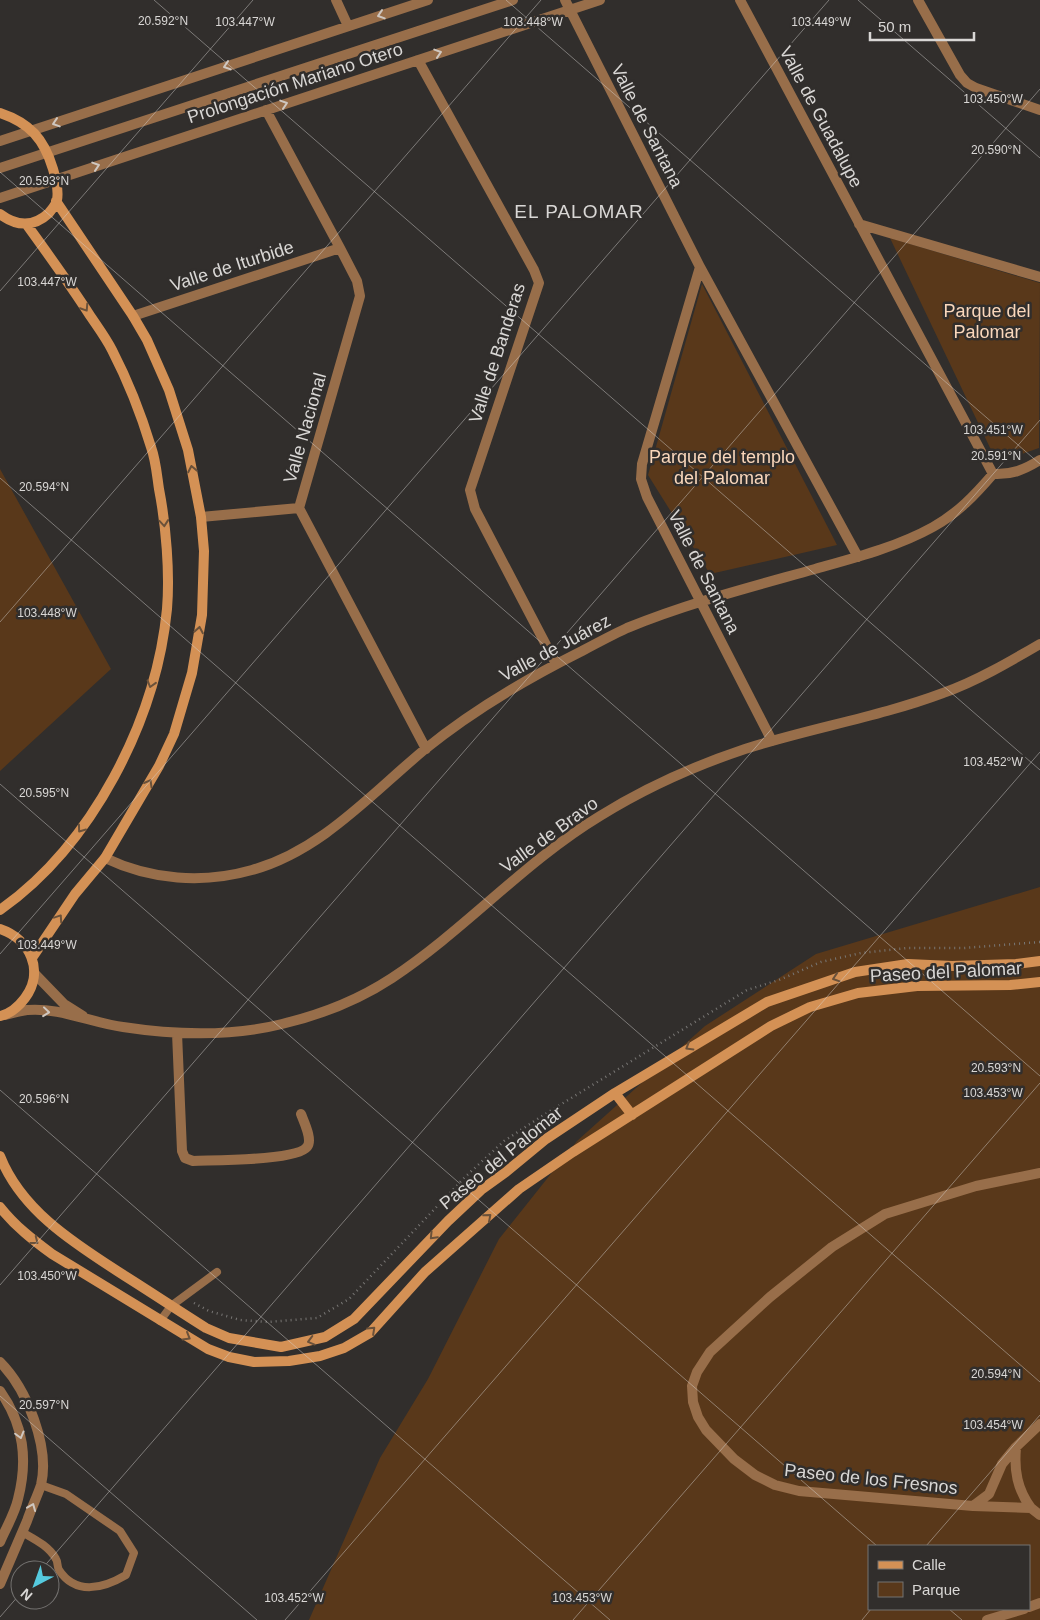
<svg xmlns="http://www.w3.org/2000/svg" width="1040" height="1620" viewBox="0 0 1040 1620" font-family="Helvetica,sans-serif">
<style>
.green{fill:#59381a;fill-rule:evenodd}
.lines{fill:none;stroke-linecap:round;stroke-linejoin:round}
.path{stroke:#797775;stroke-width:2.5;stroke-dasharray:1 4;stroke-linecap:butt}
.lane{stroke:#986e4a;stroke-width:8}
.street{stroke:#986e4a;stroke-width:10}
.secondary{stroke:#d49155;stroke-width:10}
.oneway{stroke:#cfc7c0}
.oneway2{stroke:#6a513a}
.ticks{fill:none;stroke:#d9d7d5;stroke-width:1;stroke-opacity:0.45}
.labels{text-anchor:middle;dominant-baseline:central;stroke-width:5;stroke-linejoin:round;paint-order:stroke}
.street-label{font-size:18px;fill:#d9d7d5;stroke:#312e2c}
.park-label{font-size:18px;fill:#fad7bb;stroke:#312e2c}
.neighbourhood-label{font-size:19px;letter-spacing:1px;fill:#d9d7d5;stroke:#312e2c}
.ticks-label{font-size:12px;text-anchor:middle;fill:#d9d7d5;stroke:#312e2c;stroke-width:5;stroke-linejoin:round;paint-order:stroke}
</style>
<rect width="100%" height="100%" fill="#312e2c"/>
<path class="green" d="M 890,238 L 1040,283 L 1039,448 C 1019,455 1015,458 993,454 Z
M 702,284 L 837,545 L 710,574 L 648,475 Z
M 0,469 L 111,669 L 0,771 Z
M 1040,887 L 1040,1620 L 309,1620 L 380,1458 L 428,1379 L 499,1239 L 577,1141 L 705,1026 L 816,954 ZM 869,1546 L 1029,1546 L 1029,1609 L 869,1609 Z"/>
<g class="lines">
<path class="path" d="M 194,1303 L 209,1311 L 240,1320 L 268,1322 L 317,1318 L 349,1299 L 465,1177 L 504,1141 L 542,1116 L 747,990 L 779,980 L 821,962 L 861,953 L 907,948 L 964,948 L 1040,942"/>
<path class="lane" d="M 160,1321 L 171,1306 L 217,1272
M 22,1532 C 34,1539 49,1546 56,1559 C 58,1562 57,1567 59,1570 C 76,1596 104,1588 126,1575 L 134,1553 L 120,1531 L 66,1494 L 41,1485"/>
<path class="street" d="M 336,0 L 348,26
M 565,0 L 700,267 L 642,464 L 641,479 L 647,497 L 772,741
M 740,0 L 993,474
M 918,0 L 960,75 L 967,83 L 976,88 L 1040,110
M 418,60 L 534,270 L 539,283 L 470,490 L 475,509 L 556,664
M 266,110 L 340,248 L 357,281 L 360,296 L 299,508 L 426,749
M 0,141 L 428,0
M 0,168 L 513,0
M 0,198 L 600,0
M 859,224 L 1040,277
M 700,267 L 858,557
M 133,316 L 340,248
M 201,517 L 299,508
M 105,858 C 151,880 203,884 252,870 C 321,851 371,794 424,750 C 473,710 526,679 582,651 C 597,643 612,635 627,628 C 688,603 751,587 815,569 C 854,558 897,547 933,527 C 958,513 975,495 993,474 C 1011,475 1024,470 1040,460
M 34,973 L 64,1004 L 83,1016
M 5,1015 C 12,1013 20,1011 27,1010 C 59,1007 92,1023 123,1027 C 175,1035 230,1037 282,1024 C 320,1015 360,999 392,978 C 466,929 524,862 600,816 C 645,788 694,766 745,749 C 810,728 879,717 943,693 C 975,682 1011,661 1040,644
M 177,1033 L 182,1151 L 185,1158 L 193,1161 C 212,1160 296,1161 307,1147 C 313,1140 304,1122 301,1114
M 1040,1173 L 976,1186 L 885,1214 L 832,1247 L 770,1297 L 710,1352 L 697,1372 L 692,1386 L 693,1402 L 698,1417 L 706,1430 L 734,1459 L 755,1475 L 775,1485 L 799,1491 L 973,1506 L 1031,1508 L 1040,1515
M 0,1362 C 27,1389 50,1447 41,1485 C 37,1497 31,1509 27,1521 C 18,1542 9,1563 0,1584
M 0,1391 C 24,1425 28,1460 18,1499 C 15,1513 6,1528 0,1542
M 1016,1448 C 1014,1470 1017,1489 1031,1508
M 973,1506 L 989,1494 L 1002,1464 L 1016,1447 L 1040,1424
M 1029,1607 L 1040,1603
M 987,1620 L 1024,1609"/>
<path class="secondary" d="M 0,113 C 30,123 44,139 53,169 C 56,179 59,190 57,200 C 56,205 52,209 49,213 C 33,228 16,226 0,214
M 0,910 C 92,845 156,721 167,609 C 170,573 166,525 159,489 C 157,476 156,461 151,447 C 141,414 128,381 112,350 C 106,338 97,326 89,314 C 69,283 48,254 27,225
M 0,929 C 30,939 45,971 25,998 C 19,1006 10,1014 0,1016
M 32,958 L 75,894 L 105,858 L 159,766 L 174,734 L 192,673 L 202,615 L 204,551 L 201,517 L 188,450 L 169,390 L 147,340 L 133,316 L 56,201
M 615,1093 L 632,1115
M 0,1156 C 22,1212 77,1245 125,1276 C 152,1293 179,1311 206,1328 L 229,1338 L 281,1347 L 325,1337 L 354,1319 L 448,1221 L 481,1190 L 506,1172 L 546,1139 L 615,1093 L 767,1002 L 855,972 L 908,964 L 952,966 L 1016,964 L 1040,961
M 0,1207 C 15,1226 33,1240 52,1254 L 208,1349 L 229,1357 L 254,1362 L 289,1361 L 320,1356 L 344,1348 L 370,1333 L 425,1272 L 519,1189 L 573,1152 L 771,1026 L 810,1007 L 858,993 L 917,986 L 1010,985 L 1040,982"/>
</g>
<defs><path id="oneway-chevron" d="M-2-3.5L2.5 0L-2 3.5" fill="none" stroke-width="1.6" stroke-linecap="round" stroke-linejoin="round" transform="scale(1.25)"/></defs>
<g class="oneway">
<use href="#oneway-chevron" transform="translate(381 15) rotate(162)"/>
<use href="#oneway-chevron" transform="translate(438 53) rotate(-18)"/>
<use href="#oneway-chevron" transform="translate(227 66) rotate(162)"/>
<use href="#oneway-chevron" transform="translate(284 104) rotate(-18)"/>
<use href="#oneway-chevron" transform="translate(56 123) rotate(162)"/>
<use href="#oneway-chevron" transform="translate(96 166) rotate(-18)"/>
<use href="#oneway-chevron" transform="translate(46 1012) rotate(6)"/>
<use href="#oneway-chevron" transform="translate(20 1435) rotate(75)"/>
<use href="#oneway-chevron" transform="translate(32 1507) rotate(-68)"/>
</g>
<g class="oneway2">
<use href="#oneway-chevron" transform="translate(85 308) rotate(57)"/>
<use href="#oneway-chevron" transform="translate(192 469) rotate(-101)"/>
<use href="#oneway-chevron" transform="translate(164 523) rotate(85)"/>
<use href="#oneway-chevron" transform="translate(199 630) rotate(-80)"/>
<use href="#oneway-chevron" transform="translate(151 684) rotate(107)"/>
<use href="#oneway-chevron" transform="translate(149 783) rotate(-60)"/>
<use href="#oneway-chevron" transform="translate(81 829) rotate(126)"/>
<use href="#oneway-chevron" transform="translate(59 918) rotate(-56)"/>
<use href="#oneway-chevron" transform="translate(836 978) rotate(162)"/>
<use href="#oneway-chevron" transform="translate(689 1047) rotate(149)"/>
<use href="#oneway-chevron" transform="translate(488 1217) rotate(-41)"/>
<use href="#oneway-chevron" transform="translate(433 1236) rotate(134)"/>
<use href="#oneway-chevron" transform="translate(35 1241) rotate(38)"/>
<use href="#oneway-chevron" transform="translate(372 1330) rotate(-43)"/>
<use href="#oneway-chevron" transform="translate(187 1337) rotate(30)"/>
<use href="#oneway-chevron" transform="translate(311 1341) rotate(165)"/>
</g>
<path class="ticks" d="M 154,0 L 1040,770M 506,0 L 1040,464M 858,0 L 1040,158M 0,172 L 1040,1076M 0,291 L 253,0M 0,478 L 1040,1382M 0,622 L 541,0M 0,784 L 877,1546M 0,954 L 829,0M 0,1090 L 610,1620M 0,1285 L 1040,89M 0,1396 L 257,1620M 926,1546 L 1040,1415M 41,1570 L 1040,420M 949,1609 L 962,1620M 0,1617 L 20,1594M 285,1620 L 1040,752M 573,1620 L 1040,1083M 862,1620 L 871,1609"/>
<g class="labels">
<g class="street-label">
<text transform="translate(295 83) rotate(-18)">Prolongación Mariano Otero</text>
<text transform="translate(821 117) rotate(62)">Valle de Guadalupe</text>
<text transform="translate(647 126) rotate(63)">Valle de Santana</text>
<text transform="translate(232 266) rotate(-18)">Valle de Iturbide</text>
<text transform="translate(497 353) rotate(-72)">Valle de Banderas</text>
<text transform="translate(305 428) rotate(-74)">Valle Nacional</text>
<text transform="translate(704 572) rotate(63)">Valle de Santana</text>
<text transform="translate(555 648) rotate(-28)">Valle de Juárez</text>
<text transform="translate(549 835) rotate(-36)">Valle de Bravo</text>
<text transform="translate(946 972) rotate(-3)">Paseo del Palomar</text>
<text transform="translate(501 1158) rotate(-39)">Paseo del Palomar</text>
<text transform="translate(871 1479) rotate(6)">Paseo de los Fresnos</text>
</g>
<g class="park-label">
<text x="987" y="311">Parque del<tspan x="987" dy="21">Palomar</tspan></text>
<text x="722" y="457">Parque del templo<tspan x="722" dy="21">del Palomar</tspan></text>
</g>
<g class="neighbourhood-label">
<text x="579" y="211">EL PALOMAR</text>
</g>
</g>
<g class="ticks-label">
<text x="163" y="25">20.592°N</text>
<text x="245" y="26">103.447°W</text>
<text x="533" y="26">103.448°W</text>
<text x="821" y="26">103.449°W</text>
<text x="993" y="103">103.450°W</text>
<text x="996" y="154">20.590°N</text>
<text x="44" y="185">20.593°N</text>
<text x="47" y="286">103.447°W</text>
<text x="993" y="434">103.451°W</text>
<text x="996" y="460">20.591°N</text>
<text x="44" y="491">20.594°N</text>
<text x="47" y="617">103.448°W</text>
<text x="993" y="766">103.452°W</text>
<text x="44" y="797">20.595°N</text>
<text x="47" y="949">103.449°W</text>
<text x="996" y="1072">20.593°N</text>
<text x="993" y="1097">103.453°W</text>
<text x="44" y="1103">20.596°N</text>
<text x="47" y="1280">103.450°W</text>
<text x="996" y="1378">20.594°N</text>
<text x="44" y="1409">20.597°N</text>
<text x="993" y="1429">103.454°W</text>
<text x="294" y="1602">103.452°W</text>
<text x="582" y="1602">103.453°W</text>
</g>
<rect x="868" y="1545" width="162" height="65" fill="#312e2c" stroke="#747270"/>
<rect x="878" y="1561" width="25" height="8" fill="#d49155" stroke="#747270"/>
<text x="912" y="1570" font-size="15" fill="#d9d7d5">Calle</text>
<rect x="878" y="1582" width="25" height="15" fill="#59381a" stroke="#747270"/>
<text x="912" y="1595" font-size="15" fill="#d9d7d5">Parque</text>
<g transform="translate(35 1585) rotate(221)"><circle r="24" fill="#312e2c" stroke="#747270"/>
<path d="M0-4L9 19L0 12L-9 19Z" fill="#55cade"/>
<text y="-8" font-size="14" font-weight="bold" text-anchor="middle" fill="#d9d7d5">N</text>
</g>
<path d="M870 32v8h104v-8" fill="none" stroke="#d9d7d5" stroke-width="2.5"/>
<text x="878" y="32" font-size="15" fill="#d9d7d5" stroke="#312e2c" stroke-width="4" paint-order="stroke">50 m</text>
</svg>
